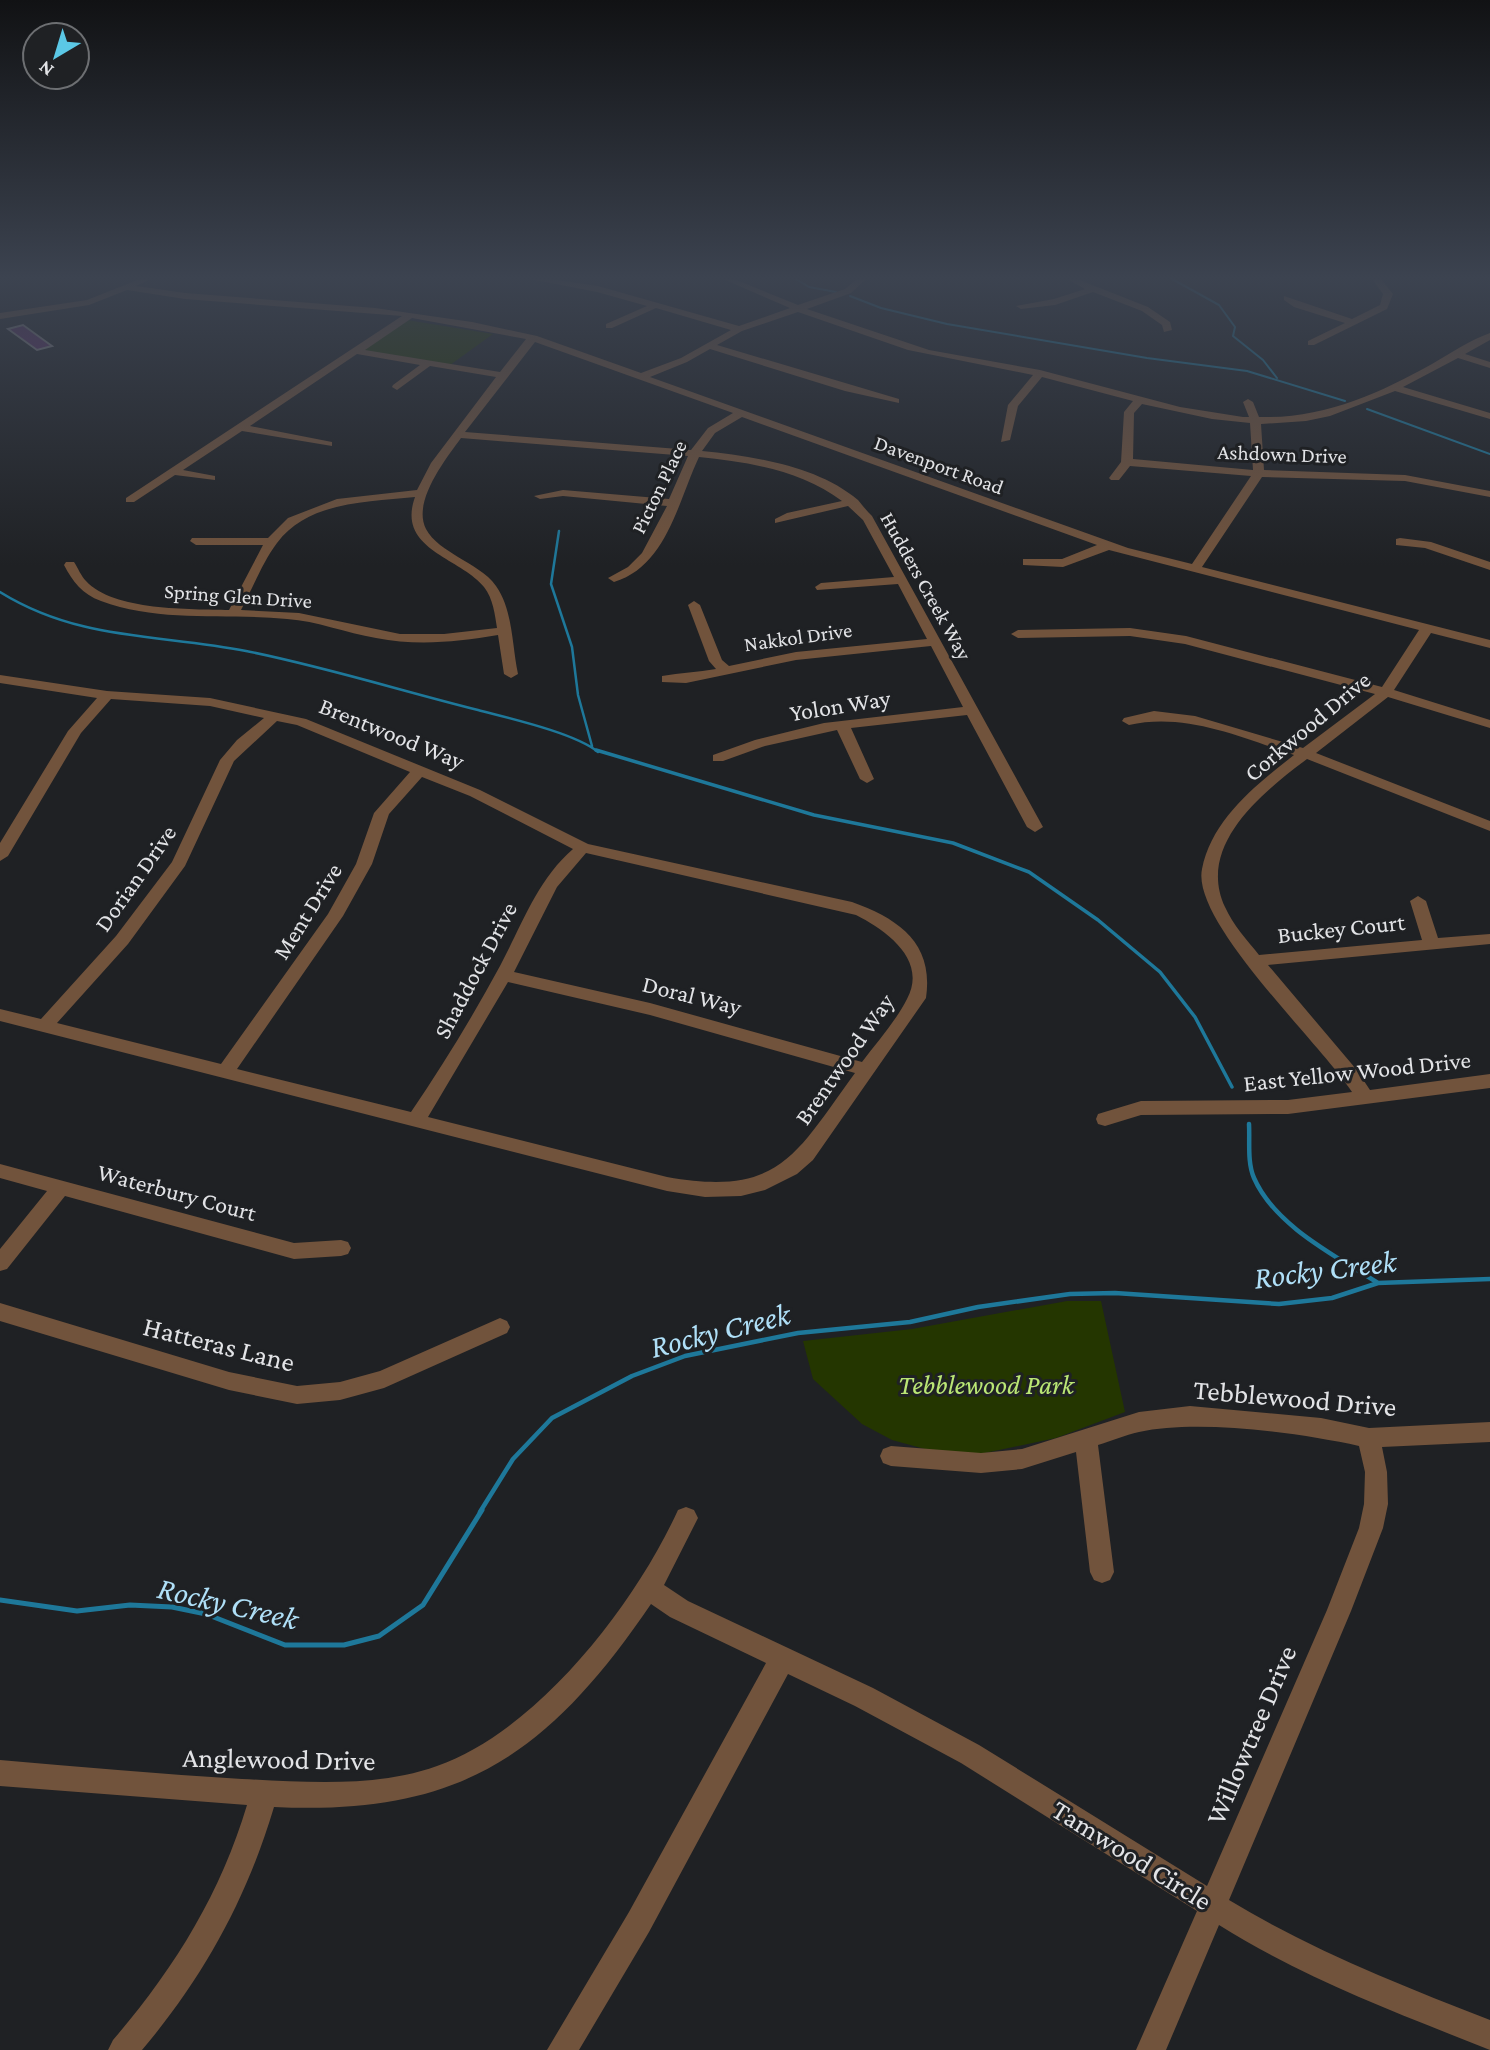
<svg xmlns="http://www.w3.org/2000/svg" width="1490" height="2050" viewBox="0 0 1490 2050" font-family="'Crimson Pro',serif">
<style>
.green{fill:#243600}
.lines{fill:none;stroke-linecap:round;stroke-linejoin:round}
.stream-far4{stroke:#1e789a;stroke-width:2}
.stream-far3{stroke:#1e789a;stroke-width:2.5}
.stream-far2{stroke:#1e789a;stroke-width:3.5}
.stream-far1{stroke:#1e789a;stroke-width:4.5}
.stream{stroke:#1e789a;stroke-width:5}
.building{fill:#622c6c;stroke:#8f8c8f;stroke-width:2}
.minor{fill:#71533c;fill-rule:evenodd}
.labels{text-anchor:middle;dominant-baseline:central;stroke-width:6;stroke-linejoin:round;paint-order:stroke}
.far-street-label{font-size:21px;fill:#e2e3e6;stroke:#1f2124}
.street-label{font-size:24px;fill:#e2e3e6;stroke:#1f2124}
.near-street-label{font-size:28px;fill:#e2e3e6;stroke:#1f2124}
.near-park-label{font-size:28px;font-style:italic;fill:#bae675;stroke:#1f2124}
.near-water-label{font-size:32px;font-style:italic;fill:#afdff7;stroke:#1f2124}
</style>
<rect width="100%" height="100%" fill="#1f2124"/>
<path class="green" d="M 407,320 L 493,334 L 450,365 L 364,351 L 364,348 Z
M 1067,1301 L 1101,1301 L 1125,1412 L 1056,1438 L 980,1454 L 936,1452 L 892,1440 L 862,1424 L 813,1379 L 803,1341 L 912,1329 Z"/>
<g class="lines">
<path class="stream-far4" d="M 796,279 L 809,287 L 836,292
M 1172,279 L 1219,305 L 1235,327 L 1233,336 L 1263,360 L 1277,378
M 850,296 L 881,308 L 947,324 L 1147,358 L 1247,371 L 1345,401
M 1367,409 L 1490,454"/>
<path class="stream-far3" d="M 559,531 L 551,584 L 572,647 L 578,695 L 592,746
M 0,592 C 79,641 158,634 246,651 C 322,666 402,691 478,710 C 508,718 575,733 598,752"/>
<path class="stream-far2" d="M 596,750 L 814,815 L 953,843 L 1029,872 L 1098,920 L 1160,972 L 1195,1017 L 1232,1087"/>
<path class="stream-far1" d="M 1249,1124 C 1250,1141 1247,1162 1254,1178 C 1275,1226 1336,1256 1378,1283
M 480,1512 L 513,1459 L 552,1418 L 632,1376 L 685,1356 L 798,1333 L 910,1322 L 978,1307 L 1070,1294 L 1115,1293 L 1279,1304 L 1332,1298 L 1378,1283 L 1490,1279"/>
<path class="stream" d="M 0,1600 L 77,1611 L 130,1605 L 172,1607 L 206,1614 L 285,1645 L 344,1645 L 379,1636 L 423,1605 L 482,1510"/>
</g>
<path class="building" d="M 23,325 L 52,346 L 37,350 L 8,329 Z"/>
<g class="lines">
<path class="minor" d="M 140,279 L 151,279 L 136,286 L 185,293 L 375,308 L 472,322 L 537,336 L 641,373 L 681,358 L 731,330 L 656,308 L 612,328 L 606,328 L 606,324 L 647,306 L 597,292 L 530,279 L 550,279 L 598,286 L 739,326 L 790,308 L 723,279 L 734,279 L 798,305 L 845,289 L 857,279 L 866,279 L 851,293 L 807,309 L 929,350 L 1040,370 L 1180,407 L 1243,417 L 1249,417 L 1243,402 L 1248,399 L 1253,402 L 1259,417 C 1323,419 1378,394 1432,364 C 1451,353 1470,340 1490,333 L 1490,340 L 1465,354 L 1490,362 L 1490,368 L 1458,358 L 1403,387 L 1490,413 L 1490,419 L 1395,391 L 1330,416 L 1306,421 L 1261,424 L 1264,470 L 1405,475 L 1490,491 L 1490,497 L 1405,481 L 1262,477 L 1202,567 L 1490,640 L 1490,648 L 1431,633 L 1394,690 L 1490,720 L 1490,728 L 1388,697 L 1316,753 L 1490,821 L 1490,831 L 1307,759 C 1263,792 1196,845 1225,907 C 1233,925 1247,940 1259,955 L 1422,940 L 1410,901 L 1418,896 L 1426,901 L 1438,938 L 1490,934 L 1490,944 L 1268,965 L 1356,1069 L 1370,1090 L 1490,1074 L 1490,1088 L 1288,1114 L 1141,1115 L 1105,1126 L 1098,1124 L 1096,1119 L 1098,1114 L 1141,1101 L 1288,1100 L 1352,1092 C 1321,1044 1191,922 1202,869 C 1212,819 1256,785 1294,755 C 1242,737 1184,712 1129,725 L 1122,721 L 1124,718 L 1154,711 L 1195,716 L 1303,748 L 1375,694 L 1185,644 L 1130,636 L 1018,638 L 1011,634 L 1018,630 L 1130,628 L 1186,636 L 1382,687 L 1419,630 L 1109,550 L 1063,567 L 1023,565 L 1023,559 L 1062,559 L 1097,545 L 742,417 L 715,433 L 702,451 C 753,456 818,466 858,500 C 861,504 867,511 872,516 L 1043,827 L 1035,832 L 1027,827 L 967,715 L 851,728 L 874,779 L 867,783 L 860,779 L 837,730 L 765,746 L 723,761 L 713,761 L 713,755 L 755,740 L 824,723 L 963,707 L 931,646 L 796,660 L 686,683 L 662,682 L 662,676 C 680,673 698,672 716,669 L 709,661 L 688,605 L 694,601 L 700,605 L 722,660 L 729,666 L 796,652 L 927,639 L 898,584 L 817,590 L 815,587 L 821,583 L 894,577 L 863,520 L 848,506 L 775,523 L 775,519 L 787,513 L 842,501 C 801,470 748,462 699,457 C 678,501 667,566 614,582 L 608,578 L 628,567 L 642,553 L 667,506 L 563,496 L 540,499 L 534,496 L 563,490 L 669,499 L 688,456 L 461,438 C 445,460 412,502 426,529 C 432,541 447,550 458,557 C 471,565 487,573 496,586 C 513,610 512,646 518,674 L 511,678 L 504,674 L 498,635 C 457,642 417,646 376,638 C 346,633 317,621 287,619 C 225,613 161,623 101,601 C 82,594 73,582 64,565 L 66,562 L 74,562 C 78,568 81,576 86,581 C 113,611 191,609 229,610 L 263,545 L 196,545 L 190,541 L 192,538 L 268,538 L 288,518 L 337,499 L 417,490 L 431,463 L 496,377 L 430,366 L 397,390 L 392,387 L 393,385 L 420,365 L 357,354 L 250,426 L 332,442 L 332,446 L 242,431 L 183,470 L 215,476 L 215,480 L 175,475 L 134,502 L 126,502 L 126,498 L 402,316 L 185,299 L 127,290 L 89,305 L 0,319 L 0,313 L 87,300 ZM 798,312 L 908,350 L 1033,375 L 1008,405 L 1001,442 L 1010,440 L 1018,406 L 1042,377 L 1133,401 L 1124,412 L 1121,462 L 1109,478 L 1111,480 L 1119,480 L 1130,466 L 1251,476 L 1192,564 L 1128,548 L 650,377 L 687,362 L 710,349 L 845,391 L 899,403 L 899,399 L 717,345 L 742,331 ZM 412,318 L 526,339 L 500,372 L 365,350 ZM 535,342 L 733,413 L 708,428 L 691,450 L 465,432 ZM 1142,404 L 1212,419 L 1250,423 L 1253,470 L 1133,459 L 1134,413 ZM 415,497 C 396,550 460,557 484,587 C 493,598 495,615 497,628 L 444,634 L 400,634 L 299,613 L 241,610 C 253,588 262,563 277,543 C 308,501 368,502 415,497 Z
M 1067,279 L 1077,279 L 1148,307 L 1170,322 L 1172,330 L 1164,332 L 1162,325 L 1142,311 L 1093,292 L 1055,305 L 1021,309 L 1016,306 L 1054,299 L 1085,289 Z
M 1372,279 L 1381,279 L 1393,294 L 1387,309 L 1314,345 L 1308,345 L 1308,341 L 1345,323 L 1294,307 L 1284,300 L 1284,296 L 1352,319 L 1380,305 L 1383,294 Z
M 1400,538 L 1431,542 L 1490,562 L 1490,570 L 1425,548 L 1396,545 L 1396,539 Z
M 0,675 L 107,691 L 210,698 L 306,719 L 480,790 L 588,844 L 852,902 C 899,919 934,943 926,998 L 813,1160 L 797,1174 L 765,1190 L 741,1196 L 705,1197 L 667,1191 L 0,1021 L 0,1009 L 41,1019 L 116,936 L 172,862 L 220,760 L 237,740 L 264,718 L 210,706 L 111,699 L 81,733 L 8,856 L 0,861 L 0,843 L 68,731 L 97,698 L 0,683 ZM 277,721 L 297,725 L 410,772 L 374,813 L 356,864 L 328,914 L 221,1064 L 57,1023 L 128,944 L 185,866 L 234,761 ZM 422,777 L 470,796 L 573,849 C 537,880 522,925 500,966 C 473,1016 443,1065 411,1112 L 237,1069 L 343,916 L 372,864 L 389,814 ZM 586,853 L 856,915 C 886,930 928,960 907,999 C 896,1021 877,1042 862,1062 L 650,1003 L 514,972 L 557,887 ZM 508,982 L 650,1015 L 855,1073 C 795,1155 780,1197 667,1177 L 428,1117 Z
M 0,1164 L 294,1243 L 341,1240 L 348,1242 L 351,1248 L 348,1254 L 341,1256 L 294,1259 L 65,1196 L 7,1269 L 0,1271 L 0,1249 L 47,1191 L 0,1178 Z
M 0,1303 L 229,1372 L 297,1386 L 340,1382 L 380,1371 L 500,1318 L 507,1321 L 510,1327 L 507,1333 L 384,1388 L 340,1400 L 297,1404 L 229,1390 L 0,1321 Z
M 1190,1406 L 1321,1418 L 1369,1428 L 1490,1422 L 1490,1442 L 1382,1447 L 1387,1472 L 1388,1504 L 1383,1528 L 1351,1611 L 1229,1900 C 1311,1950 1400,1985 1490,2020 L 1490,2050 C 1397,2013 1303,1978 1219,1925 L 1166,2050 L 1136,2050 L 1197,1911 L 961,1763 L 855,1706 L 788,1674 L 649,1932 L 579,2050 L 547,2050 L 629,1912 L 766,1663 L 670,1617 L 651,1604 C 548,1755 460,1816 274,1807 C 247,1898 204,1977 142,2050 L 108,2050 L 113,2040 C 174,1969 220,1895 247,1805 L 0,1786 L 0,1760 C 81,1767 161,1774 242,1779 C 305,1782 376,1788 437,1766 C 538,1730 634,1606 678,1510 L 686,1507 L 694,1510 L 698,1518 L 664,1585 L 688,1601 L 873,1688 L 979,1745 L 1207,1886 L 1327,1610 L 1359,1528 L 1364,1504 L 1365,1472 L 1359,1446 C 1299,1433 1199,1419 1139,1432 C 1125,1435 1111,1441 1098,1445 L 1114,1572 L 1110,1580 L 1102,1583 L 1094,1580 L 1090,1572 L 1076,1452 L 1022,1469 L 981,1473 L 891,1466 L 883,1463 L 880,1456 L 883,1449 L 891,1446 L 981,1453 L 1022,1449 L 1139,1412 Z"/>
</g>
<linearGradient id="sky" x2="0" y2="1"><stop stop-color="#111214"/><stop offset="0.49" stop-color="#3c4350"/><stop offset="1" stop-color="#3c4350" stop-opacity="0"/></linearGradient>
<rect width="1490" height="566" fill="url(#sky)"/>
<g class="labels">
<g class="far-street-label">
<text transform="translate(1282 454) rotate(2)">Ashdown Drive</text>
<text transform="translate(939 465) rotate(20)">Davenport Road</text>
<text transform="translate(659 487) rotate(-64)">Picton Place</text>
<text transform="translate(926 586) rotate(61)">Hudders Creek Way</text>
<text transform="translate(238 596) rotate(4)">Spring Glen Drive</text>
<text transform="translate(798 637) rotate(-8)">Nakkol Drive</text>
</g>
<g class="street-label">
<text transform="translate(840 705) rotate(-9)">Yolon Way</text>
<text transform="translate(1307 726) rotate(-40)">Corkwood Drive</text>
<text transform="translate(392 733) rotate(22)">Brentwood Way</text>
<text transform="translate(135 878) rotate(-55)">Dorian Drive</text>
<text transform="translate(307 911) rotate(-58)">Ment Drive</text>
<text transform="translate(1341 928) rotate(-6)">Buckey Court</text>
<text transform="translate(475 970) rotate(-62)">Shaddock Drive</text>
<text transform="translate(692 995) rotate(14)">Doral Way</text>
<text transform="translate(844 1059) rotate(-55)">Brentwood Way</text>
<text transform="translate(1357 1071) rotate(-6)">East Yellow Wood Drive</text>
<text transform="translate(177 1192) rotate(15)">Waterbury Court</text>
</g>
<g class="near-street-label">
<text transform="translate(219 1344) rotate(14)">Hatteras Lane</text>
<text transform="translate(1295 1398) rotate(5)">Tebblewood Drive</text>
<text transform="translate(1251 1735) rotate(-67)">Willowtree Drive</text>
<text transform="translate(279 1759) rotate(1)">Anglewood Drive</text>
<text transform="translate(1132 1855) rotate(32)">Tamwood Circle</text>
</g>
<g class="near-park-label">
<text x="986" y="1384">Tebblewood Park</text>
</g>
<g class="near-water-label">
<text transform="translate(1325 1269) rotate(-7)">Rocky Creek</text>
<text transform="translate(720 1330) rotate(-14)">Rocky Creek</text>
<text transform="translate(228 1603) rotate(13)">Rocky Creek</text>
</g>
</g>
<g transform="translate(56 56) rotate(218)"><circle r="33" fill="#1f2124" stroke="#6d6f72" stroke-width="2"/>
<path d="M0-5L12 26L0 18L-12 26Z" fill="#5bc8e6"/>
<text y="-10" font-size="19" font-weight="bold" text-anchor="middle" fill="#e2e3e6">N</text>
</g>
</svg>
